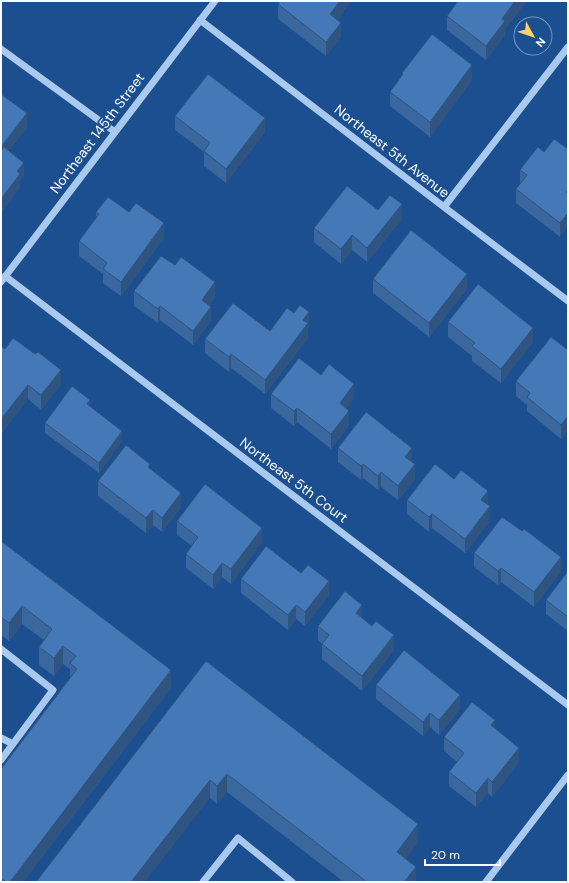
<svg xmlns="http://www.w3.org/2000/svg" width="569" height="883" viewBox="0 0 569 883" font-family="'DM Sans',sans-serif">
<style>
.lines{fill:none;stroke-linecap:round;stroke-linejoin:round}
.minor{stroke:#a9c9ee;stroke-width:7}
.wall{fill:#3a679d}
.shaded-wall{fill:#305480}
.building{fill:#4478b7;stroke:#305480}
.labels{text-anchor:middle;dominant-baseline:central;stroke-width:3.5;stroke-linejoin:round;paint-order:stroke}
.street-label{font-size:14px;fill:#fff;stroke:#1b4f8f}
</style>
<rect width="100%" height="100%" fill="#1b4f8f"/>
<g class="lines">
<path class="minor" d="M 200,20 L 444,207 L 568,301
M 1,49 L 115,132
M 444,207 L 568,47
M 5,276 L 568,705
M 1,282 L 215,1
M 1,649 L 53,690 L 1,760
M 1,738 L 13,744
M 203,882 L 238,838 L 292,882
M 486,882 L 568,775"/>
</g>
<path class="wall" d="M 280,1 L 351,1 L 337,20 L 341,37 L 326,56 L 278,19 L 278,4 Z
M 525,1 L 525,3 L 505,29 L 505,35 L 486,60 L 447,30 L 447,16 Z
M 402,73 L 472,80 L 430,137 L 390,106 L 390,92 L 402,76 Z
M 175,116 L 265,132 L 226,183 L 204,166 L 204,152 L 175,130 Z
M 568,121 L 568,137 L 567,137 L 567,122 Z
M 568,149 L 560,237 L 516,203 L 516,189 L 520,184 L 520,170 L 544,152 Z
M 378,210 L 402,219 L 367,262 L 352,250 L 341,264 L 314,242 L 314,228 Z
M 96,212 L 164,238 L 121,296 L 103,283 L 103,274 L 79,256 L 79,241 L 96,218 Z
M 373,279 L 467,289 L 429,337 L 373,293 Z
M 134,291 L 215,297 L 209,305 L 211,321 L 193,345 L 160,320 L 158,323 L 134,306 Z
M 448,322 L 533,342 L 501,383 L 472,361 L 472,356 L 448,337 Z
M 309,327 L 308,328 L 308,338 L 265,394 L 231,368 L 229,372 L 205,353 L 205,339 Z
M 1,346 L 5,349 L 35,354 L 61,384 L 41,410 L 28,399 L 1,434 Z
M 568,350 L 568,431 L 561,439 L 527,411 L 527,405 L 516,396 L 516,381 Z
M 321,375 L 354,398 L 346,409 L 349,425 L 331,449 L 297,422 L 294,426 L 271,408 L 271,394 Z
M 90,407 L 122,441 L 99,473 L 45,433 L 45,423 Z
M 338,448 L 412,462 L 415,479 L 398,500 L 381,487 L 378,490 L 363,478 L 361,480 L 338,462 Z
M 150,469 L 181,507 L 162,532 L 153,525 L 146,533 L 98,496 L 98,481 Z
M 407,500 L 488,505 L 490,521 L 465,553 L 432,528 L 429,532 L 407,514 Z
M 177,521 L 262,542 L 231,584 L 222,577 L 213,589 L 186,568 L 186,554 L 192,546 L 177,535 Z
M 1,541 L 171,688 L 23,882 L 1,882 L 1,769 L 70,679 L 70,669 L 63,664 L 54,676 L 39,665 L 39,647 L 44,640 L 22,624 L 9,641 L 1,635 Z
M 474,553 L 561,571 L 534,607 L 501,582 L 498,585 L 474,567 Z
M 568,571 L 568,631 L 546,614 L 546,600 Z
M 241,579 L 329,595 L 305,626 L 296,619 L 288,630 L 241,593 Z
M 362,618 L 394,650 L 362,691 L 322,659 L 322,644 L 318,640 L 318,626 Z
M 206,661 L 418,842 L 405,859 L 416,882 L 344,882 L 227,792 L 217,804 L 210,798 Z
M 376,685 L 460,709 L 439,735 L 430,727 L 423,736 L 376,699 Z
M 495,729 L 519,762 L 492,797 L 488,793 L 476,807 L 449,786 L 449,772 L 457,762 L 444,751 L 444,737 Z"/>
<path class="shaded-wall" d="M 340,1 L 351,1 L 330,29 L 330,14 Z
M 515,1 L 525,1 L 525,3 L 505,29 L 505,35 L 486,60 L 486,46 L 502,19 Z
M 341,23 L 341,37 L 326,56 L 326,42 Z
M 472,65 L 472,80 L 430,137 L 430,122 Z
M 27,113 L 27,128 L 1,161 L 1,147 Z
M 265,118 L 265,132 L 226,183 L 226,169 Z
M 24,163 L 24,177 L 20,181 L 20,188 L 1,214 L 1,199 L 17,171 Z
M 402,204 L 402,219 L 367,262 L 367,248 Z
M 568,213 L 568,227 L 560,237 L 560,223 Z
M 164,223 L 164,238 L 121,296 L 121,282 Z
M 352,235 L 352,250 L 341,264 L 341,249 Z
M 467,274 L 467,289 L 429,337 L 429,323 Z
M 215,282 L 215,297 L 202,314 L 202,300 Z
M 160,306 L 160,320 L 158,323 L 158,309 Z
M 211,307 L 211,321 L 193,345 L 193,331 Z
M 309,312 L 309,327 L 308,328 L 308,338 L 265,394 L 265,380 L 303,320 Z
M 533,328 L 533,342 L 501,383 L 501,369 Z
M 231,354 L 231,368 L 229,372 L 229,357 Z
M 61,370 L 61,384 L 41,410 L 41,395 Z
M 354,384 L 354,398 L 340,418 L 340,403 Z
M 28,385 L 28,399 L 1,434 L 1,419 Z
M 90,400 L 90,410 L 87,404 Z
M 297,408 L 297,422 L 294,426 L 294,411 Z
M 349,411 L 349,425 L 331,449 L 331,434 Z
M 568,416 L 568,431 L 561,439 L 561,425 Z
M 122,431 L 122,441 L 99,473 L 99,463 Z
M 412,448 L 412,462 L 405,457 Z
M 363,464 L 363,478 L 361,480 L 361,466 Z
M 415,464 L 415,479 L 398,500 L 398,486 Z
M 381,472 L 381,487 L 378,490 L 378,476 Z
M 488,491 L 488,505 L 481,500 Z
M 181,493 L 181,507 L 162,532 L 162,518 Z
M 490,506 L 490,521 L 465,553 L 465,539 Z
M 153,510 L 153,525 L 146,533 L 146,518 Z
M 432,514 L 432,528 L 429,532 L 429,517 Z
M 262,528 L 262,542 L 231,584 L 231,569 Z
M 561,557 L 561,571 L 534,607 L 534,592 Z
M 222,563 L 222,577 L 213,589 L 213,575 Z
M 501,568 L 501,582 L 498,585 L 498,571 Z
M 329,581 L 329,595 L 305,626 L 305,612 Z
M 296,605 L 296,619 L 288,630 L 288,615 Z
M 362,605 L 362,619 L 356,613 Z
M 22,606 L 22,624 L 9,641 L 9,623 Z
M 394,635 L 394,650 L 362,691 L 362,676 Z
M 63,646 L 63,664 L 54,676 L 54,658 Z
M 171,670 L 171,688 L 23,882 L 10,882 Z
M 460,695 L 460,709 L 439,735 L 439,720 Z
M 430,713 L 430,727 L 423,736 L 423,722 Z
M 495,720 L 495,734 L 491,725 Z
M 519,748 L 519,762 L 492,797 L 492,782 Z
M 227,774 L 227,792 L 217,804 L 217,786 Z
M 488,778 L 488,793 L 476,807 L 476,793 Z
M 210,780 L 210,798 L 145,882 L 131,882 Z
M 418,824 L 418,842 L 397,870 L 397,852 Z
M 416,867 L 416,882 L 404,882 Z"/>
<path class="building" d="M 280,1 L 340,1 L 330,14 L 341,23 L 326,42 L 278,4 Z
M 458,1 L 515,1 L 502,19 L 505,21 L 486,46 L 447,16 Z
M 432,34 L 472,65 L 430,122 L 390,92 L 403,74 L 402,73 Z
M 208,74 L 265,118 L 226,169 L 204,151 L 210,143 L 175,116 Z
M 1,94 L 27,113 L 1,147 Z
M 554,139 L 568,149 L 568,190 L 566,192 L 568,194 L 568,213 L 560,223 L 516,189 L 527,175 L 520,170 L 529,158 L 538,147 L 544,152 Z
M 4,147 L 24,163 L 17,171 L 20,174 L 1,199 L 1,151 Z
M 347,186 L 378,210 L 390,195 L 402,204 L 367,248 L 352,235 L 341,249 L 314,228 Z
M 108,197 L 129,212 L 136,203 L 164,223 L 121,282 L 103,269 L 107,263 L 79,241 L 99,214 L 96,212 Z
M 411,230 L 467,274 L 429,323 L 373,279 Z
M 161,256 L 175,265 L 181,257 L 215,282 L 202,300 L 211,307 L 193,331 L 160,306 L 158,309 L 134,291 Z
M 478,284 L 533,328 L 501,369 L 472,346 L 475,343 L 448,322 Z
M 233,303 L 270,331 L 287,308 L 294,313 L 300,305 L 309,312 L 303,320 L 308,323 L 265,380 L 231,354 L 229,357 L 205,339 Z
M 551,337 L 568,350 L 568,416 L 561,425 L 527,397 L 530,393 L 516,381 Z
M 13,338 L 35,354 L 38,352 L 61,370 L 41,395 L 28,385 L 1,419 L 1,346 L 5,349 Z
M 299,358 L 321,375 L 329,364 L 354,384 L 340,403 L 349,411 L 331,434 L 297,408 L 294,411 L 271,394 Z
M 72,386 L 90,400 L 87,404 L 122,431 L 99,463 L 45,423 Z
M 366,412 L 412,448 L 405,457 L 415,464 L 398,486 L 381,472 L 378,476 L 363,464 L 361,466 L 338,448 Z
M 126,445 L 150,464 L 148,467 L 181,493 L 162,518 L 153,510 L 146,518 L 98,481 Z
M 435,464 L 454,479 L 461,470 L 488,491 L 481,500 L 490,506 L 465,539 L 432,514 L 429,517 L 407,500 Z
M 205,484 L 262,528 L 231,569 L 222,563 L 213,575 L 186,554 L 198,537 L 177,521 Z
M 502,517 L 522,531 L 524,529 L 561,557 L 534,592 L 501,568 L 498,571 L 474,553 Z
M 1,541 L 171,670 L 10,882 L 6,882 L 1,878 L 1,769 L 77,669 L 70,663 L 76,656 L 63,646 L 54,658 L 39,647 L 52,629 L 22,606 L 9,623 L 1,617 Z
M 266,546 L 301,573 L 308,565 L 329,581 L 305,612 L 296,605 L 288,615 L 241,579 Z
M 568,571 L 568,617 L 546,600 Z
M 345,591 L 362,605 L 356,613 L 372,626 L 376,621 L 394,635 L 362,676 L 322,644 L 329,635 L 318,626 Z
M 404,650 L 460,695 L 439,720 L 430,713 L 423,722 L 376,685 Z
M 206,661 L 418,824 L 397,852 L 416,867 L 404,882 L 367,882 L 227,774 L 217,786 L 210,780 L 131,882 L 36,882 Z
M 472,702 L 495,720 L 491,725 L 519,748 L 492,782 L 488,778 L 476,793 L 449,772 L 464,753 L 444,737 Z"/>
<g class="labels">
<g class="street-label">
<text transform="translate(97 133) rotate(-53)">Northeast 145th Street</text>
<text transform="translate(392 151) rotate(38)">Northeast 5th Avenue</text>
<text transform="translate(294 480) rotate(37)">Northeast 5th Court</text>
</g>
</g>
<rect width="569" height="883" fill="none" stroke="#ffffff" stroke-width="4"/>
<g transform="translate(533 36) rotate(130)"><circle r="19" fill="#1b4f8f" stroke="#7695bc"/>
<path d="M0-3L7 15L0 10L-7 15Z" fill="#ffd166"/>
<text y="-6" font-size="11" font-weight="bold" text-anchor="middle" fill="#ffffff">N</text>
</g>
<path d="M425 859v6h75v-6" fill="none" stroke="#ffffff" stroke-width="2"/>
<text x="431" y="859" font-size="12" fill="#ffffff" stroke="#1b4f8f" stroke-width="3" paint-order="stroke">20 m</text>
</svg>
